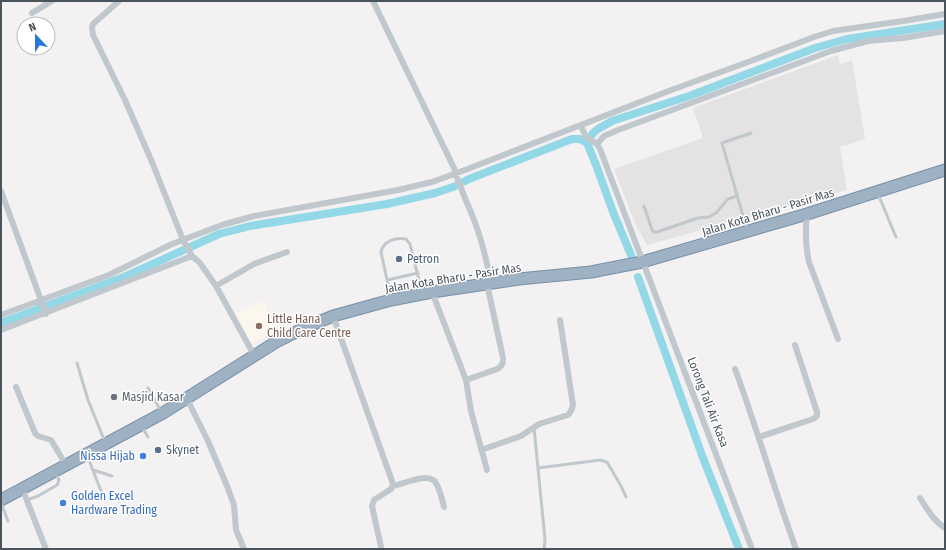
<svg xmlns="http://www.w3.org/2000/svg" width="946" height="550" viewBox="0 0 946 550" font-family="'Fira Sans Condensed',sans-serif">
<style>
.commercial{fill:#fbf7ec}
.education{fill:#e4e2e2}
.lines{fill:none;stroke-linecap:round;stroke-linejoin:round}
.canal{stroke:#93d8e7;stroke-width:8}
.trunk-casing{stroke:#778fa8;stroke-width:13}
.service{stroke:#c0c8ce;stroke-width:3}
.minor{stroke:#c0c8ce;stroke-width:6}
.trunk{stroke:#9fb2c4;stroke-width:11}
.service-dot{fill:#5c6f8a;stroke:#fff;stroke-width:1.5}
.education-dot{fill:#8d6e63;stroke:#fff;stroke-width:1.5}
.worship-dot{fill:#6b7280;stroke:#fff;stroke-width:1.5}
.shop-dot{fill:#3f7fe0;stroke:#fff;stroke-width:1.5}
.labels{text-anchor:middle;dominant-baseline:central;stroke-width:3;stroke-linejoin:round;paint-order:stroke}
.street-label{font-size:12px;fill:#4a545d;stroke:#fff}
.service-label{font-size:12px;fill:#4e5e75;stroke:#fff;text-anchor:start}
.education-label{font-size:12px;fill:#785e54;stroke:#fff;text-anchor:start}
.worship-label{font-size:12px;fill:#5b616d;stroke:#fff;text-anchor:start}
.shop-label{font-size:12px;fill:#366cbe;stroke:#fff;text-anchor:end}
</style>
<rect width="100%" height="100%" fill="#f3f1f1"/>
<path class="commercial" d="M 263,301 L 276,329 L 251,344 L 235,314 Z"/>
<path class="education" d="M 838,55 L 840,64 L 852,60 L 865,139 L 840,147 L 847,190 L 647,245 L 635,223 L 614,169 L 703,138 L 693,108 Z"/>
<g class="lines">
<path class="canal" d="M 590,138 L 593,133 L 598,129 L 612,121 L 689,96 L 815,48 L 847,39 L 945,24
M 595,162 L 613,212 L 631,255
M 638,277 L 703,458 L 739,549
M 1,323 L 124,277 L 219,234 L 250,226 L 387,204 L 435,193 L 453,187 L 469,179 L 572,139 L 580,139 L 587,143 L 596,165"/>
<g class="trunk-casing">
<path id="trunk" d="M 1,500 L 163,413 L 276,342 L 304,328 L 333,316 L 391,300 L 432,292 L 519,279 L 591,272 L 642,262 L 807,214 L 945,170"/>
</g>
<path class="service" d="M 878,194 L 896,237
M 644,206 L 652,230 L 654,232 L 657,232 L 698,218 L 709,217 L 716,213 L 728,199 L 737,196
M 747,230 L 722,143 L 751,133
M 387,280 L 418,273
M 391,298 L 381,252 C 383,241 396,237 406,239 L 410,244 L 422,292
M 77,363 L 88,400 L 105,442
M 148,388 L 161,411
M 142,427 L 148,437
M 534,428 L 545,539 L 544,549
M 87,455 L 101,491
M 538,468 L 600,460 L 607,462 L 621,486 L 626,497
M 93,470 L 112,476
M 27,500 L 38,496 L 57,485 L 59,480 L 56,474
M 1,503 L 8,521"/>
<path class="minor" d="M 119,1 L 93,24 L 92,27 L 93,35 L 125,100 L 152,162 L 183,240 L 192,256 L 200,263 L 216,286 L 254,355
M 373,1 L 454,168 C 459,186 467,202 474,220 C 482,240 487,262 491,283
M 32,13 L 52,1
M 581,126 L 586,137 L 597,144 L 600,149 L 752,549
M 597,144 L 604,136 L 618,130 L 831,51 L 868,41 L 903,38 L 945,31
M 1,191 L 46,314
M 807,214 C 805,232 805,245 809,262 L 838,339
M 216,286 L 254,264 L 287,252
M 432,292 L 466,380 L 471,411 L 487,470
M 1,315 L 109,275 L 172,244 L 222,225 L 254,216 L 398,190 L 432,182 L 465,170 L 666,92 L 748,62 L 814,37 L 833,31 L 903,21 L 945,14
M 333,316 L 392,481 L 393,486 L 391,489 L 374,500 L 372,506 L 381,547
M 1,330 L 192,256
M 735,369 C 757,428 774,489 796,549
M 466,380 L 497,369 C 504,366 504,360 502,353 L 487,284
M 16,387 L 35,433 L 38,436 L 51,440 L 66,465
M 187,399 L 208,441 L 227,486 L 234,505 L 236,530 L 244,549
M 759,437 L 813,419 L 817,416 L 817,412 L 795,345
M 481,450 L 521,436 L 539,424 L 568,415 C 571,412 572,410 573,405 L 560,320
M 393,486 C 404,484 429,471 436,483 C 440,490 442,499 444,507
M 22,488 L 46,549
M 920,498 C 927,509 934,521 945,528"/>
<use href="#trunk" class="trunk"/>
</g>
<g class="service-dot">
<circle cx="399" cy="259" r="4"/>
<circle cx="158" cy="450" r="4"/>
</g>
<circle class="education-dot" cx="259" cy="326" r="4"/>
<circle class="worship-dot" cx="114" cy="397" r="4"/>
<g class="shop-dot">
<circle cx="143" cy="456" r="4"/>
<circle cx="63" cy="503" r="4"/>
</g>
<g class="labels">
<g class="street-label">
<text transform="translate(768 212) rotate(-17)">Jalan Kota Bharu - Pasir Mas</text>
<text transform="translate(453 278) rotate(-9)">Jalan Kota Bharu - Pasir Mas</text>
<text transform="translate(708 402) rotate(69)">Lorong Tali Air Kasa</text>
</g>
<g class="service-label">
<text x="407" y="259">Petron</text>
<text x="166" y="450">Skynet</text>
</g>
<g class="education-label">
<text x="267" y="319">Little Hana<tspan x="267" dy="14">Child Care Centre</tspan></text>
</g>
<g class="worship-label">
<text x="122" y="397">Masjid Kasar</text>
</g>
<g class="shop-label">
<text x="135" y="456">Nissa Hijab</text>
<text x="71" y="496" text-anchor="start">Golden Excel<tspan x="71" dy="14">Hardware Trading</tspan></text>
</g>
</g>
<rect width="946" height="550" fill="none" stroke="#4a545d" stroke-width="4"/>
<g transform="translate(36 36) rotate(338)"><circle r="19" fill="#ffffff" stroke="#b7bbbe"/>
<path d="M0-3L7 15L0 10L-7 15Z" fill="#2578d9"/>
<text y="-6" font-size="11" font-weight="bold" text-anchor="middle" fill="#4a545d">N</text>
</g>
</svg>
